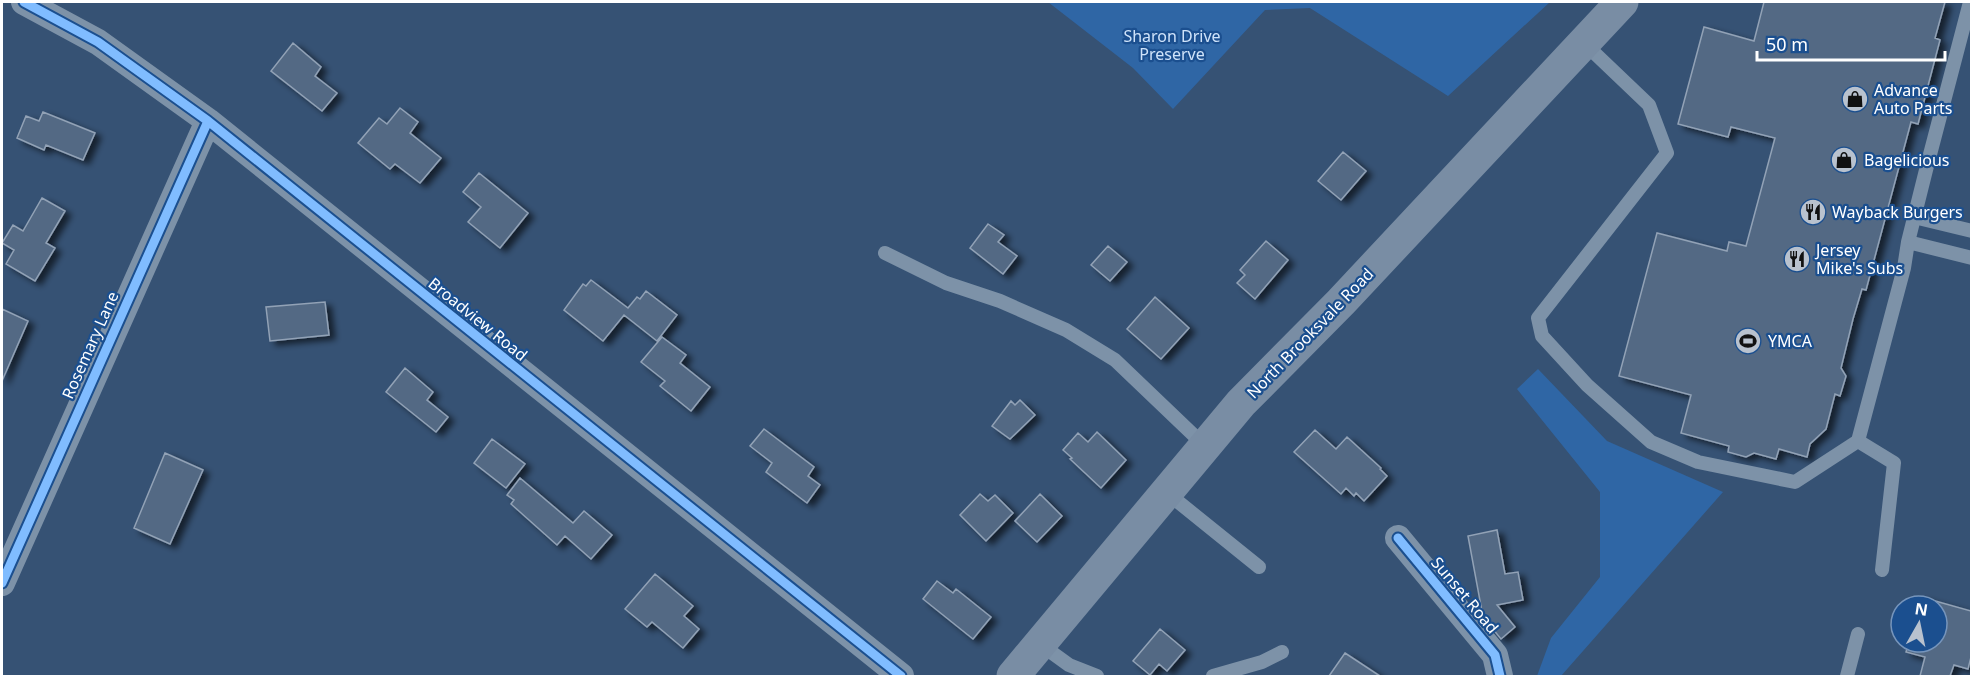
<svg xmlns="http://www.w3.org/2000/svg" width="1973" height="678" viewBox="0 0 1973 678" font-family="'Noto Sans',sans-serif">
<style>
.green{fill:#2f66a5}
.building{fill:#526984;stroke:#92a2b6;stroke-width:1.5;filter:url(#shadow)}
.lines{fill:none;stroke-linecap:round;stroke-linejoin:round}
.service{stroke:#7d92a8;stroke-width:14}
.minor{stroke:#7d92a8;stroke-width:26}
.secondary{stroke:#798da4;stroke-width:33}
.cycleway-casing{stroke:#1b4f8f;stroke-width:13}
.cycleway{stroke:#80bcff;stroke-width:9}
.labels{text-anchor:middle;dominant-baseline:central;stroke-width:4.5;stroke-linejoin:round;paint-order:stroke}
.park-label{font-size:16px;fill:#cfe3fa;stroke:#1b4f8f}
.poi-label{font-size:16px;fill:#fff;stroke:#1b4f8f;text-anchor:start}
.street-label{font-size:16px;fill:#fff;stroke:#1b4f8f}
</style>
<defs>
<filter id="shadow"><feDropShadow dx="6" dy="4" stdDeviation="3" flood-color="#0009"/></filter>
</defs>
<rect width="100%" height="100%" fill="#365274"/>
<path class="green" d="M 1048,2 L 1550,2 L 1448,96 L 1310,8 L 1265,10 L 1173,109 L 1133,68 Z
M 1538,369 L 1607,441 L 1723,492 L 1561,676 L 1537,676 L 1551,638 L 1600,577 L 1600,492 L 1517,389 Z"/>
<path class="building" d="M 1764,2 L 1945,2 L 1935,38 L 1940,40 L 1918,124 L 1911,122 L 1866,290 L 1862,289 L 1853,319 L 1841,368 L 1846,376 L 1840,396 L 1835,394 L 1826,429 L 1810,444 L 1807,457 L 1779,449 L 1776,459 L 1754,453 L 1746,457 L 1728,452 L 1729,446 L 1681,433 L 1691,395 L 1619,376 L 1657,233 L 1727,251 L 1729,242 L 1746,246 L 1775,138 L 1731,127 L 1728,137 L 1678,124 L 1704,27 L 1754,41 Z
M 293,43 L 321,67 L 315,76 L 337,93 L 322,111 L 271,71 Z
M 400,108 L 418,122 L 410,133 L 441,158 L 420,183 L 395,164 L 390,169 L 358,143 L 379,118 L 387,124 Z
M 43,112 L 95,133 L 83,160 L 46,145 L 44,150 L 17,138 L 26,116 L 39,121 Z
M 1343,152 L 1366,171 L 1341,200 L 1318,181 Z
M 479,173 L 528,213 L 500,248 L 468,222 L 481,207 L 463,192 Z
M 42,198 L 65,211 L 46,243 L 55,248 L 35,281 L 6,264 L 14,250 L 2,243 L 13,225 L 23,231 Z
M 988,224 L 1004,235 L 998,242 L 1017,256 L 1003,274 L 970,248 Z
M 1266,241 L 1288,260 L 1255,299 L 1237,283 L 1245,275 L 1240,270 Z
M 1108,246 L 1127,262 L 1110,281 L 1091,265 Z
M 591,280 L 628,308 L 637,297 L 640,299 L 646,291 L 677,315 L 657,341 L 624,315 L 603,341 L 564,310 L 583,284 L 586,286 Z
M 1155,297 L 1189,328 L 1161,359 L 1127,329 Z
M 325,302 L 329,335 L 270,341 L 266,307 Z
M 2,309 L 28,321 L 2,381 Z
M 662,337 L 686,355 L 680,363 L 710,387 L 691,411 L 660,386 L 665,381 L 641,362 Z
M 405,368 L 433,392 L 427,400 L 448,417 L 436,432 L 386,392 Z
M 1020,400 L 1035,415 L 1010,439 L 992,426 L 1011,401 L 1015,405 Z
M 764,429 L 814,467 L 808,476 L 820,485 L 807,503 L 766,472 L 772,463 L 750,446 Z
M 1315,430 L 1336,449 L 1347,437 L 1381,468 L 1380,469 L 1387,476 L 1364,501 L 1356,493 L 1354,496 L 1346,488 L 1341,494 L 1294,452 Z
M 1097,432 L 1126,460 L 1101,488 L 1070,459 L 1072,458 L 1063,450 L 1078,433 L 1088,442 Z
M 492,439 L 525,464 L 506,488 L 474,463 Z
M 165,453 L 203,470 L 170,544 L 134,528 Z
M 520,478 L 573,523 L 584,511 L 612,535 L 591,559 L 565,536 L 557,545 L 511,504 L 514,500 L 507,495 Z
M 980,494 L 988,501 L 995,495 L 1013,513 L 986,541 L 960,515 Z
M 1040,494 L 1062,516 L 1037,542 L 1015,521 Z
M 1497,530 L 1505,574 L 1518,572 L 1523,600 L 1497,605 L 1515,627 L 1501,639 L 1483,617 L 1468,536 Z
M 655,574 L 693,606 L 684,616 L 699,629 L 683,648 L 652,622 L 647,627 L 625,609 Z
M 937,581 L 953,593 L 956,589 L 991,617 L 973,639 L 923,599 Z
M 1921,597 L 1971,611 L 1971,657 L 1968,669 L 1954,665 L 1950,676 L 1920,676 L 1925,657 L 1906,652 L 1909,642 L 1937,642 L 1937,606 L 1919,606 Z
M 1160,629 L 1185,650 L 1167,671 L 1159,664 L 1150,675 L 1133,661 Z
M 1345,653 L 1380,676 L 1329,676 Z"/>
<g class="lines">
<path class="service" d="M 1584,43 L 1649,105 L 1667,153 L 1538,318 L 1542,336 L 1587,385 L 1651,442 L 1698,462 L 1795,482 L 1858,441 L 1904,268 L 1908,242 L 1927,166 L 1970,2
M 1914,217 L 1972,231
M 1908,242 L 1972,258
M 885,253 L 946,283 L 1000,301 L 1066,330 L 1115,360 L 1205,446
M 1858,441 L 1894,463 L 1882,570
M 1166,492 L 1259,567
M 1040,644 L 1069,665 L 1097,676
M 1213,676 L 1262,662 L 1282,652
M 1847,676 L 1858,634"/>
<path class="minor" d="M 24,2 L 98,42 L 208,121 L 901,676
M 1398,538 L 1495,655 L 1500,676
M 2,583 L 208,121"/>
<path class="secondary" d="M 1013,676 L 1241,403 L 1341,302 L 1622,2"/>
<g class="cycleway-casing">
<path id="cycleway" d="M 24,2 L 98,42 L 208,121 L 901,676
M 1398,538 L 1495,655 L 1500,676
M 2,583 L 208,121"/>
</g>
<use href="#cycleway" class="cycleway"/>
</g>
<defs>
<g id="shop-disc" transform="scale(1.35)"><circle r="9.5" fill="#b9c2ce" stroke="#1b4f8f"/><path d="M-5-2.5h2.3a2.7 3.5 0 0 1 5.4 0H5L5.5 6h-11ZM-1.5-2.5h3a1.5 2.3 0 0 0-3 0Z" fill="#111"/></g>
<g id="restaurant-disc" transform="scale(1.35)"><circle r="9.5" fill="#b9c2ce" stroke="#1b4f8f"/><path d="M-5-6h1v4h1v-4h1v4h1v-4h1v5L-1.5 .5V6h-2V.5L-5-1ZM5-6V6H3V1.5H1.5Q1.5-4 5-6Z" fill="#111"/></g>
<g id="stadium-disc" transform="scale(1.35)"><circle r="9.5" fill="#b9c2ce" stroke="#1b4f8f"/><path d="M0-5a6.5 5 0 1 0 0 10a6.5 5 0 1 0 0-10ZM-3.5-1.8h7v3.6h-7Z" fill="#111"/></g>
</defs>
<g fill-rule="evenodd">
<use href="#shop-disc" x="1855" y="99"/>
<use href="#shop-disc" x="1844" y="160"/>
<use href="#restaurant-disc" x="1813" y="212"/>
<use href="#restaurant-disc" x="1797" y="259"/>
<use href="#stadium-disc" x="1748" y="341"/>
</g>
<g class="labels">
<g class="park-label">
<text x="1172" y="36">Sharon Drive<tspan x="1172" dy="18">Preserve</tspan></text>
</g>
<g class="poi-label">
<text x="1874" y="90">Advance<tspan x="1874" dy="18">Auto Parts</tspan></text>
<text x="1864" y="160">Bagelicious</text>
<text x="1832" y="212">Wayback Burgers</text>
<text x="1816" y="250">Jersey<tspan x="1816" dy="18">Mike's Subs</tspan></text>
<text x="1768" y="341">YMCA</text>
</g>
<g class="street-label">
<text transform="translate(478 319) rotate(39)">Broadview Road</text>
<text transform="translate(1310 333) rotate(-46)">North Brooksvale Road</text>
<text transform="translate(90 345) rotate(-66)">Rosemary Lane</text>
<text transform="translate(1465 595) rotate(50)">Sunset Road</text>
</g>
</g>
<rect width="1973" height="678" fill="none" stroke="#ffffff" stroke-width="6"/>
<g transform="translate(1919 624) rotate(9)"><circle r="28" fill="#1b4f8f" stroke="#7695bc" stroke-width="1.5"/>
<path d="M0-4.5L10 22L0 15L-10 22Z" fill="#b9c2ce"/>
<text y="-9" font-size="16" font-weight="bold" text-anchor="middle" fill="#ffffff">N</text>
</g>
<path d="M1757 51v9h188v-9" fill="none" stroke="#ffffff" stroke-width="3"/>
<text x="1766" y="51" font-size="18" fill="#ffffff" stroke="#1b4f8f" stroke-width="4.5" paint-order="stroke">50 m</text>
</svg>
